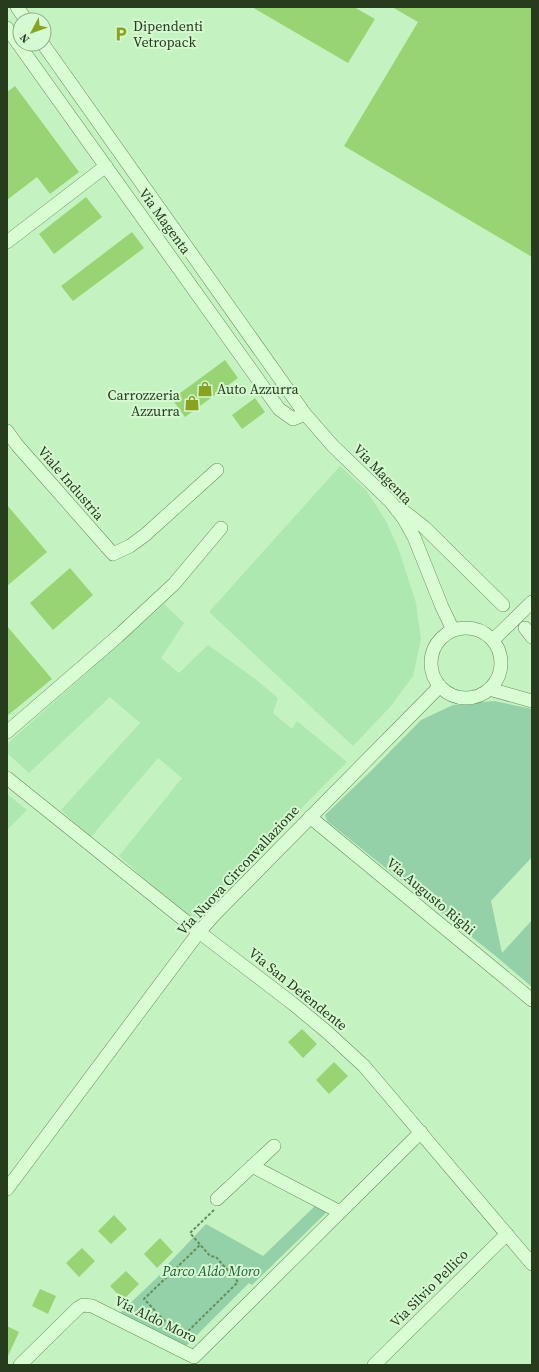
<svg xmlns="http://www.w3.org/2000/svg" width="539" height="1372" viewBox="0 0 539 1372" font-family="'Source Serif 4',serif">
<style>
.farmland{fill:#ade8b0}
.green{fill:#94d1a8}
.building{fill:#98d473}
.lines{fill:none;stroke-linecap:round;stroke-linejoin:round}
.minor-casing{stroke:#658d57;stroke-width:14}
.path{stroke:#658d57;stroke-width:2;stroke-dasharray:3 2;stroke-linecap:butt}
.minor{stroke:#d9fcd5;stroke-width:13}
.labels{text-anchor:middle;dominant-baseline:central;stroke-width:4;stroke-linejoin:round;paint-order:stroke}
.poi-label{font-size:14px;fill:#263c1c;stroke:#d5f9d1;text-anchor:start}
.street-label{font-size:14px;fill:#263c1c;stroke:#d5f9d1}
.park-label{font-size:14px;font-style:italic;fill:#215a3b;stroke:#d5f9d1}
</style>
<rect width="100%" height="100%" fill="#c5f2c1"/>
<path class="farmland" d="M 340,466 L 366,490 L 386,521 L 399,550 L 416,603 L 421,639 L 413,676 L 391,706 L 353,746 L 209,612 Z
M 164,604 L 184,623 L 161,658 L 179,673 L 208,645 L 254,678 L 278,698 L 273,713 L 292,729 L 297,721 L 347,762 L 195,916 L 184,914 L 119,856 L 182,778 L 158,758 L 90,838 L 61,810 L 140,723 L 110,697 L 29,773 L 7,753 L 7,744 Z
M 7,794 L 27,810 L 7,830 Z"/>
<path class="green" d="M 494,701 L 532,709 L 532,857 L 491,901 L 502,953 L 532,920 L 532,987 L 498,958 L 327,821 L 325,815 L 371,771 L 421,720 L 453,705 Z
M 315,1206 L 327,1212 L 252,1285 L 249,1283 L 186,1346 L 120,1313 L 167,1268 L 168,1264 L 206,1224 L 263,1256 Z"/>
<path class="building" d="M 252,7 L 354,7 L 375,19 L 348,63 Z
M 392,7 L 532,7 L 532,257 L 344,146 L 418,22 Z
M 15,86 L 79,172 L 50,194 L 37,177 L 7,200 L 7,92 Z
M 86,197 L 102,217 L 54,254 L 39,234 Z
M 132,232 L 144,248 L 73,301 L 61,286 Z
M 225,360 L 238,378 L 185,417 L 172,399 Z
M 255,398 L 265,412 L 242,429 L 232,415 Z
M 7,505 L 47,552 L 7,586 Z
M 70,568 L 93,595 L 53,630 L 30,603 Z
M 7,626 L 52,679 L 7,716 Z
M 302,1029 L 317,1044 L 303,1058 L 288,1042 Z
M 334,1062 L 348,1076 L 329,1094 L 316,1080 Z
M 114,1215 L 127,1229 L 111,1244 L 98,1231 Z
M 160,1238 L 173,1252 L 157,1268 L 144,1254 Z
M 82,1248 L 95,1261 L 79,1277 L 66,1263 Z
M 126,1271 L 139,1284 L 123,1300 L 110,1286 Z
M 40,1289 L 56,1296 L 48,1314 L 32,1306 Z
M 7,1326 L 19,1332 L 7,1358 Z"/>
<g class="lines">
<g class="minor-casing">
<path id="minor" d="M 17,7 L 26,20
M 7,28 L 279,409 L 293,419 L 305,414
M 43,44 L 305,414 L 333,446 L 390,501 L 404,519 L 414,537 L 442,607 L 453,630
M 7,242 L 106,166
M 7,431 L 17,445 L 113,554 L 130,546 L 145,535 L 217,470
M 401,509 L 424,527 L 503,605
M 525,628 L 532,637
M431 663a35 35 0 1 1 70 0a35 35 0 1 1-70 0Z
M 493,640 L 532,602
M 489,689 L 532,701
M 7,732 L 117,637 L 174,584 L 221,528
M 7,778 L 199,932 L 292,1003 L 327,1032 L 364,1066 L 532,1264
M 310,817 L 532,1000
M 252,1166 L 340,1212
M 7,1189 L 199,932 L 214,915 L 440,686
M 217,1199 L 274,1146
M 20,1365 L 78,1308 L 83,1305 L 92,1306 L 194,1357 L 421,1132
M 374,1365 L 507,1234"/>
</g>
<path class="path" d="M 179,1336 L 144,1299 L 200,1245
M 181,1338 L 238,1282 L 216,1257 L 210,1256 L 190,1233 L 215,1209"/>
<use href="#minor" class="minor"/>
</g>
<defs>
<g id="parking-bare" transform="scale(1.2)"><path d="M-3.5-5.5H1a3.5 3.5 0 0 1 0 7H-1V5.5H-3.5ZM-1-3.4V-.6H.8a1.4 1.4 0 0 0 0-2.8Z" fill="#89a221" stroke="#d5f9d1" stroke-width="2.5" paint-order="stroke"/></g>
<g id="shop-bare" transform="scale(1.2)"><path d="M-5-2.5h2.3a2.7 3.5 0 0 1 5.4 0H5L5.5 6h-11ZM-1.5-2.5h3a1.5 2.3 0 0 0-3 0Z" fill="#89a221" stroke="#d5f9d1" stroke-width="2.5" paint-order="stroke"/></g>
</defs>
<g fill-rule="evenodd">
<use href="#parking-bare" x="121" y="34"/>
<use href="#shop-bare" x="205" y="389"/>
<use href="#shop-bare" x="192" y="403"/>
</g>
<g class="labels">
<g class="poi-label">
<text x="133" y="26">Dipendenti<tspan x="133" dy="16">Vetropack</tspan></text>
<text x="217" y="389">Auto Azzurra</text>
<text x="180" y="395" text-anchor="end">Carrozzeria<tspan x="180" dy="16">Azzurra</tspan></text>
</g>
<g class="street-label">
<text transform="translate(165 221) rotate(54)">Via Magenta</text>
<text transform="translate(383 474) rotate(46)">Via Magenta</text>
<text transform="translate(71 483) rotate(49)">Viale Industria</text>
<text transform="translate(238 870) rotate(-47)">Via Nuova Circonvallazione</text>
<text transform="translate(431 896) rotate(40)">Via Augusto Righi</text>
<text transform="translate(298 989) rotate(39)">Via San Defendente</text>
<text transform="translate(429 1288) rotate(-45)">Via Silvio Pellico</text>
<text transform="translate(156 1319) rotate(26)">Via Aldo Moro</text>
</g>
<g class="park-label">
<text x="211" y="1271">Parco Aldo Moro</text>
</g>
</g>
<rect width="539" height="1372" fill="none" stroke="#263c1c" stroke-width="16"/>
<g transform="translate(32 32) rotate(229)"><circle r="19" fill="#d5f9d1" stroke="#8fad89"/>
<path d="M0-3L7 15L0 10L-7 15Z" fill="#89a221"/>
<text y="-6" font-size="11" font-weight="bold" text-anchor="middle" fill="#263c1c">N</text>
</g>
</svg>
